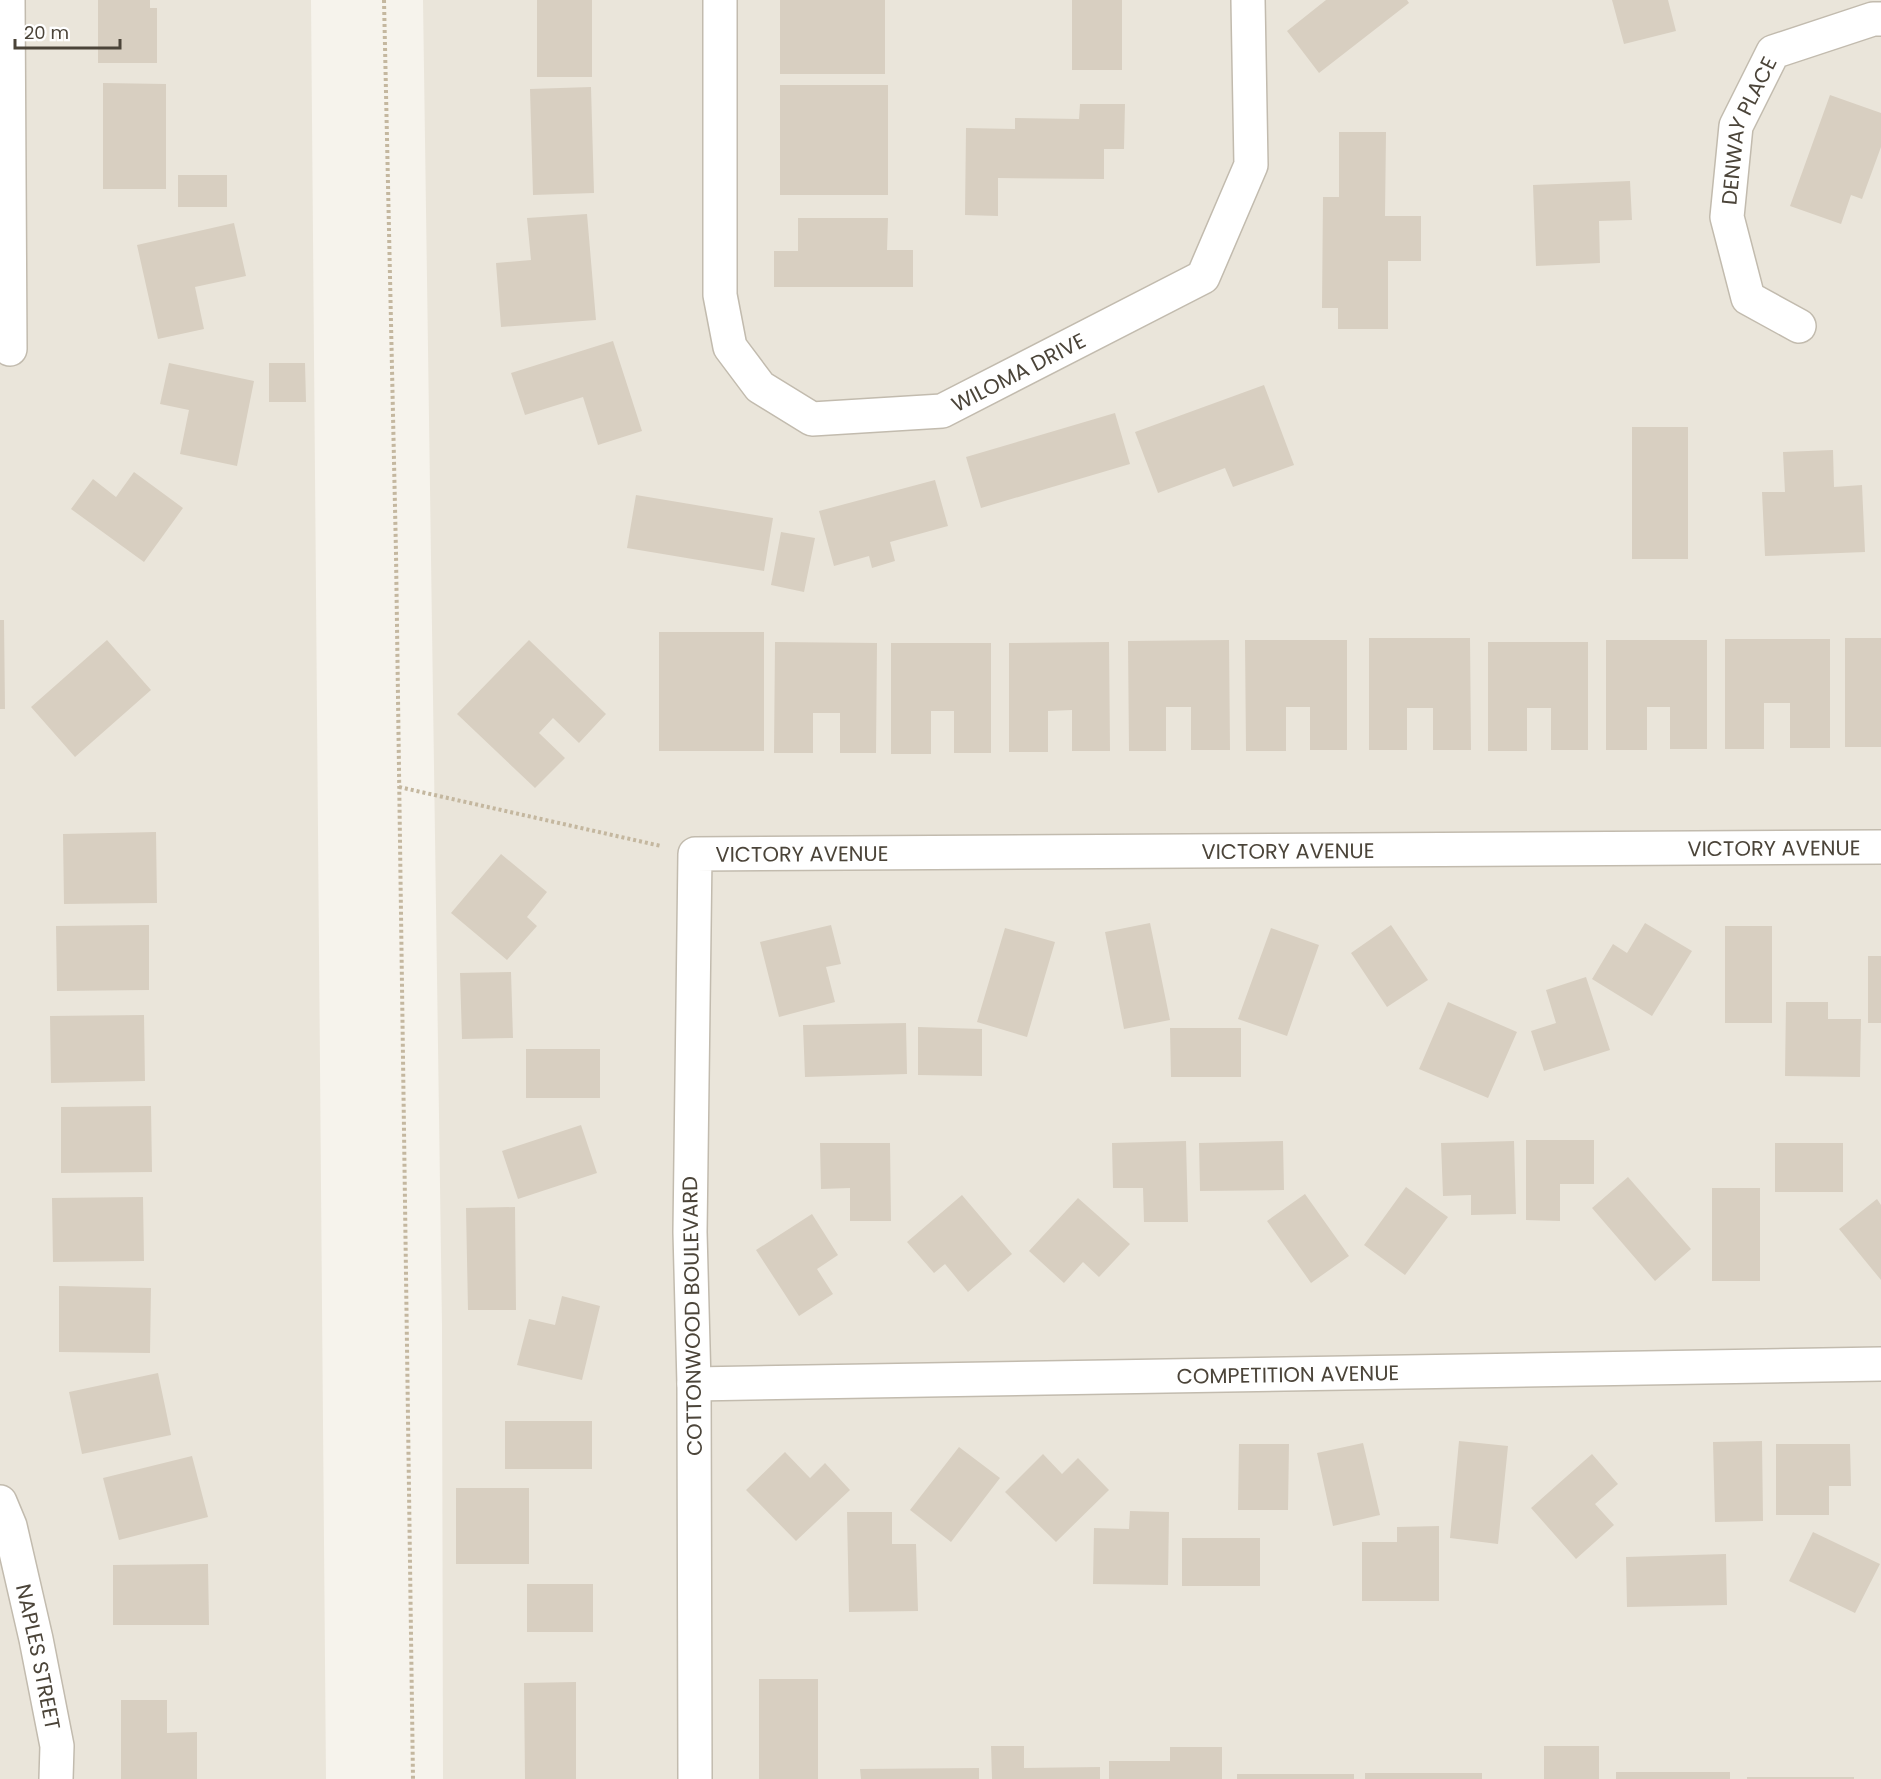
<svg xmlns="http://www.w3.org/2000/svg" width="1881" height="1779" viewBox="0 0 1881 1779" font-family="Poppins,sans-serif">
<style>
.residential{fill:#eae5da}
.building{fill:#d8cfc1}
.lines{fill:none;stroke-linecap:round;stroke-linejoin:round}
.minor-casing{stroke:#c2bbae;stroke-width:36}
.path{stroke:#c4b79f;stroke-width:4;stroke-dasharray:3 3;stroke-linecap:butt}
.minor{stroke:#fff;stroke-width:33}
.labels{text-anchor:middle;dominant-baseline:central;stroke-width:5;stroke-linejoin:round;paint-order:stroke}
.street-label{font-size:21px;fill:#4b4439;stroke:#fff}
</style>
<rect width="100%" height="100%" fill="#f6f3ec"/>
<path class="residential" d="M 0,0 L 311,0 L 326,1779 L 0,1779 Z
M 423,0 L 1881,0 L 1881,1779 L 443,1779 L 442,1325 Z"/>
<path class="building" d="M 98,0 L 150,0 L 150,8 L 157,8 L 157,63 L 98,63 Z
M 537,0 L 592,0 L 592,77 L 537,77 Z
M 780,0 L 885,0 L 885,74 L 780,74 Z
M 1072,0 L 1122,0 L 1122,70 L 1072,70 Z
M 1326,0 L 1407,0 L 1409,3 L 1319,73 L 1287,31 Z
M 1612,0 L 1668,0 L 1676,31 L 1624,44 Z
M 103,83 L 166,84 L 166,189 L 103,189 Z
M 780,85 L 888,85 L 888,195 L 780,195 Z
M 591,87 L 594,193 L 533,195 L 530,89 Z
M 1830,95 L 1881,113 L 1881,147 L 1862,199 L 1851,195 L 1841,224 L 1790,206 Z
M 1080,104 L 1125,104 L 1124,149 L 1104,149 L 1104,179 L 998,178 L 998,216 L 965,215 L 966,128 L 1015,129 L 1015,118 L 1079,119 Z
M 1339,132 L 1386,132 L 1385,216 L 1421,216 L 1421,261 L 1388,261 L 1388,329 L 1338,329 L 1338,308 L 1322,308 L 1323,197 L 1339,197 Z
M 178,175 L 227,175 L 227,207 L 178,207 Z
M 1630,181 L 1632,220 L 1599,221 L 1600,263 L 1536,266 L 1533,185 Z
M 587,214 L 596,320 L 501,327 L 496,263 L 531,260 L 527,218 Z
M 798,218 L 888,218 L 887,250 L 913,250 L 913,287 L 774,287 L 774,251 L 798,251 Z
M 234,223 L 246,276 L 195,287 L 204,329 L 158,339 L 137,245 Z
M 613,341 L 642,431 L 598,445 L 583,397 L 525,415 L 511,373 Z
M 169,363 L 254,381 L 237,466 L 180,454 L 189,410 L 160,404 Z
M 269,363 L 305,363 L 306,402 L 269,402 Z
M 1264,385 L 1294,465 L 1233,487 L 1225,468 L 1158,493 L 1135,432 Z
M 1115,413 L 1130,464 L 981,508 L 966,457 Z
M 1632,427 L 1688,427 L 1688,559 L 1632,559 Z
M 1833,450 L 1834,487 L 1862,485 L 1865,552 L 1765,556 L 1762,492 L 1785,492 L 1783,452 Z
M 134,472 L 183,508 L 144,562 L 71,509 L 93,479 L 116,497 Z
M 935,480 L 948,526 L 890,542 L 895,561 L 872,568 L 869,556 L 834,566 L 819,511 Z
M 636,495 L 773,518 L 764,571 L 627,548 Z
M 781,532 L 815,538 L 804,592 L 771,585 Z
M 0,620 L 4,620 L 5,709 L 0,709 Z
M 659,632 L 764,632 L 764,751 L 659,751 Z
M 1369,638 L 1470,638 L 1471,750 L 1433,750 L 1433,708 L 1407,708 L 1407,750 L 1369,750 Z
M 1845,638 L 1881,638 L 1881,747 L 1845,747 Z
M 1725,639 L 1830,639 L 1830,748 L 1790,748 L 1790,703 L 1764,703 L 1764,749 L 1725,749 Z
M 107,640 L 151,690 L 75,757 L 31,707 Z
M 529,640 L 606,714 L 579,743 L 553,718 L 539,733 L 565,758 L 535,788 L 457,714 Z
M 1229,640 L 1230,750 L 1191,750 L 1191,707 L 1166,707 L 1166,751 L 1129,751 L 1128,641 Z
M 1245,640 L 1347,640 L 1347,750 L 1310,750 L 1310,707 L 1286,707 L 1286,751 L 1246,751 Z
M 1606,640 L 1707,640 L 1707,749 L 1670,749 L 1670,707 L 1647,707 L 1647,750 L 1606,750 Z
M 775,642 L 877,643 L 876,753 L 840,753 L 840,713 L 813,713 L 813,753 L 774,753 Z
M 1109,642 L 1110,751 L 1072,751 L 1072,710 L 1048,711 L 1048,752 L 1009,752 L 1009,643 Z
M 1488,642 L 1588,642 L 1588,750 L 1551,750 L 1551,708 L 1527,708 L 1527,751 L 1488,751 Z
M 891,643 L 991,643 L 991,753 L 954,753 L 954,711 L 931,711 L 931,754 L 891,754 Z
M 156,832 L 157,903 L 64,904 L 63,834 Z
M 501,854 L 547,892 L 527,917 L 537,926 L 507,960 L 451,913 Z
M 1150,923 L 1170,1020 L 1124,1029 L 1105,932 Z
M 1645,923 L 1692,951 L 1652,1016 L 1592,979 L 1613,944 L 1627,953 Z
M 149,925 L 149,990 L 57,991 L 56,926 Z
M 831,925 L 841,964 L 826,967 L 835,1002 L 779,1017 L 760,942 Z
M 1391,925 L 1428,980 L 1387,1007 L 1351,953 Z
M 1725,926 L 1772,926 L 1772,1023 L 1725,1023 Z
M 1005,928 L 1055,942 L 1027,1037 L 977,1022 Z
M 1271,928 L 1319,945 L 1287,1036 L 1238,1019 Z
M 1868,956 L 1881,956 L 1881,1023 L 1868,1023 Z
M 511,972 L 513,1038 L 462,1039 L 460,973 Z
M 1586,977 L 1610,1050 L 1544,1071 L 1531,1031 L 1556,1023 L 1546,990 Z
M 1448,1002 L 1517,1032 L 1488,1098 L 1419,1069 Z
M 1786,1002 L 1828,1002 L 1828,1019 L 1861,1019 L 1860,1077 L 1785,1076 Z
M 144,1015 L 145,1081 L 51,1083 L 50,1016 Z
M 906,1023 L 907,1074 L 805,1077 L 803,1025 Z
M 918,1027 L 982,1029 L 982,1076 L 918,1075 Z
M 1170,1028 L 1241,1028 L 1241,1077 L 1171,1077 Z
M 526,1049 L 600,1049 L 600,1098 L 526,1098 Z
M 151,1106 L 152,1172 L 61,1173 L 61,1107 Z
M 581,1125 L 597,1173 L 518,1199 L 502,1151 Z
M 1526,1140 L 1594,1140 L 1594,1184 L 1560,1184 L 1560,1221 L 1526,1220 Z
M 1186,1141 L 1188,1222 L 1144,1222 L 1143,1188 L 1113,1188 L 1112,1143 Z
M 1283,1141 L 1284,1190 L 1200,1191 L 1199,1143 Z
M 1514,1141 L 1516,1214 L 1471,1215 L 1471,1195 L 1443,1196 L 1441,1143 Z
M 820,1143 L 890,1143 L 891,1221 L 850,1221 L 850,1188 L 821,1189 Z
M 1775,1143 L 1843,1143 L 1843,1192 L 1775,1192 Z
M 1628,1177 L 1691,1249 L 1655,1281 L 1592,1208 Z
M 1406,1187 L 1448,1217 L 1405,1275 L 1364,1245 Z
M 1712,1188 L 1760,1188 L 1760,1281 L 1712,1281 Z
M 1305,1194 L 1349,1256 L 1311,1283 L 1267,1221 Z
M 962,1195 L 1012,1254 L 968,1292 L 945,1264 L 934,1273 L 907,1242 Z
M 143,1197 L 144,1261 L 53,1262 L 52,1198 Z
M 1078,1198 L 1130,1244 L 1099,1277 L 1083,1262 L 1064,1283 L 1029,1251 Z
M 1877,1199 L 1881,1205 L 1881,1280 L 1839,1229 Z
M 515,1207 L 516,1310 L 468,1310 L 466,1208 Z
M 812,1214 L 838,1255 L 817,1269 L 833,1294 L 799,1316 L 756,1250 Z
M 59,1286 L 151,1288 L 150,1353 L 59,1352 Z
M 562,1296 L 600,1306 L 582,1380 L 517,1365 L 529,1319 L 555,1325 Z
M 158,1373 L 171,1435 L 82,1454 L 69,1392 Z
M 505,1421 L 592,1421 L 592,1469 L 505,1469 Z
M 1459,1441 L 1508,1446 L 1498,1544 L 1450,1538 Z
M 1762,1441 L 1763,1521 L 1715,1522 L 1713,1442 Z
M 1363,1443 L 1380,1515 L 1333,1526 L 1317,1453 Z
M 1239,1444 L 1289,1444 L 1288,1510 L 1238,1510 Z
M 1776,1444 L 1850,1444 L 1851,1486 L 1829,1486 L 1829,1515 L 1776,1515 Z
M 959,1447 L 1000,1478 L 951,1542 L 910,1510 Z
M 785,1452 L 810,1478 L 825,1463 L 850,1490 L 796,1541 L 746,1490 Z
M 1043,1454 L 1062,1474 L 1078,1458 L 1109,1490 L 1056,1542 L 1005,1492 Z
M 1592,1454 L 1618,1484 L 1595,1504 L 1614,1525 L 1576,1559 L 1531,1508 Z
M 192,1456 L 208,1517 L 119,1540 L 103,1478 Z
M 456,1488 L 529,1488 L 529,1564 L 456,1564 Z
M 1130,1511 L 1169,1512 L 1168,1585 L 1093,1584 L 1094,1528 L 1129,1529 Z
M 847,1512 L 892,1512 L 892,1544 L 916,1544 L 918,1611 L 849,1612 Z
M 1439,1526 L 1439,1601 L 1362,1601 L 1362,1542 L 1397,1542 L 1397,1527 Z
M 1813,1532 L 1880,1564 L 1855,1613 L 1789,1581 Z
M 1182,1538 L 1260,1538 L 1260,1586 L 1182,1586 Z
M 1726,1554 L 1727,1605 L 1627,1607 L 1626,1557 Z
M 208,1564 L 209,1625 L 113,1625 L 113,1565 Z
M 527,1584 L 593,1584 L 593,1632 L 527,1632 Z
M 759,1679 L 818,1679 L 818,1779 L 759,1779 Z
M 576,1682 L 576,1779 L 525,1779 L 524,1683 Z
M 121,1700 L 167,1700 L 167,1733 L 197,1732 L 197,1779 L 121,1779 Z
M 991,1746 L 1024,1746 L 1024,1768 L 1100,1767 L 1100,1779 L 992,1779 Z
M 1544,1746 L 1599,1746 L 1599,1779 L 1544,1779 Z
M 1170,1747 L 1222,1747 L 1222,1779 L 1109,1779 L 1109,1761 L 1170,1761 Z
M 979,1768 L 979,1779 L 861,1779 L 860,1769 Z
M 1616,1772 L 1730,1772 L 1730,1779 L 1616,1779 Z
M 1365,1773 L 1482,1773 L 1482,1779 L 1365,1779 Z
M 1237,1774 L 1354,1774 L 1354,1779 L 1237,1779 Z
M 1747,1777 L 1854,1777 L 1854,1779 L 1747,1779 Z"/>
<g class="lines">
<g class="minor-casing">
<g id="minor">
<path d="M 8,0 L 10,349"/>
<path id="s1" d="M 720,0 L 720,295 L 730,347 L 760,387 L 812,419 L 942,411 L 1203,277 L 1251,165 L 1248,0"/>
<path id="s2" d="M 1799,326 L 1748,298 L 1727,217 L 1736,126 L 1773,52 L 1873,19 L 1881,19"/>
<path id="s3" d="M 694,1384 L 1881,1364"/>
<path id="s4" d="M 0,1502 L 10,1526 L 36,1639 L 57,1746 L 56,1779"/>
<path id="s5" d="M 695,1779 L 694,1384 L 690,1232 L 695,854 L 1881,847"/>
</g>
</g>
<path class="path" d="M 384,0 L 396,553 L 413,1779
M 399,787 L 661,846"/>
<use href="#minor" class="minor"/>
</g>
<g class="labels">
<g class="street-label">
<text stroke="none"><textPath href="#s2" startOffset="232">DENWAY PLACE</textPath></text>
<text stroke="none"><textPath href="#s1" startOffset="675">WILOMA DRIVE</textPath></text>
<text stroke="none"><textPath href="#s5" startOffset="2004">VICTORY AVENUE</textPath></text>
<text stroke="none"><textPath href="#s5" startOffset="1518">VICTORY AVENUE</textPath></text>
<text stroke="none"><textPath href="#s5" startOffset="1032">VICTORY AVENUE</textPath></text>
<text transform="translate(692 1316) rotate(-91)">COTTONWOOD BOULEVARD</text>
<text stroke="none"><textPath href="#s3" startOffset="594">COMPETITION AVENUE</textPath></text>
<text stroke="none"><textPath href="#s4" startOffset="160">NAPLES STREET</textPath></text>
</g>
</g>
<path d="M15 39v9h105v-9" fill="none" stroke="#4b4439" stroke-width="3"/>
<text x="24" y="39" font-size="18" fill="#4b4439" stroke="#ffffff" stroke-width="4.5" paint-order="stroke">20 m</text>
</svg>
